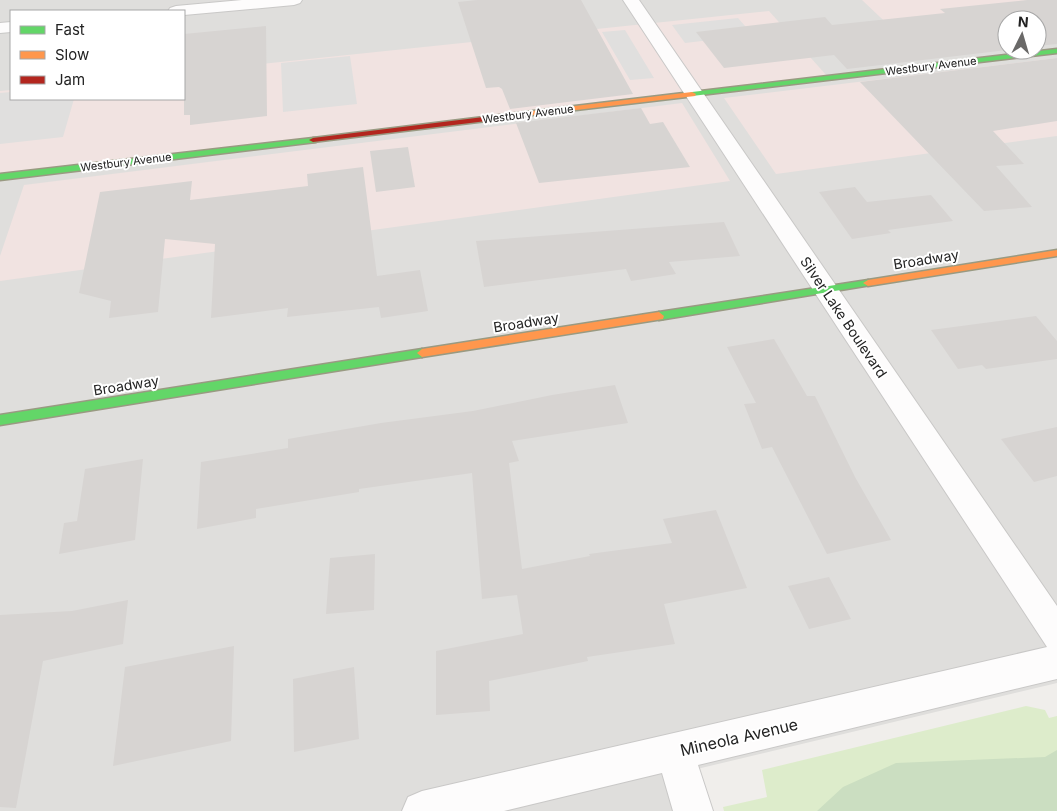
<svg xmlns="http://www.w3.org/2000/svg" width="1057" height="811" viewBox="0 0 1057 811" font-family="Inter,sans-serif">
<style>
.residential{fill:#dfdedc;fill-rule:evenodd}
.commercial{fill:#f1e3e1}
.grass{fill:#ddeccb}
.forest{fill:#cbdec1}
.parking{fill:#e0dfde}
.building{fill:#d7d4d2}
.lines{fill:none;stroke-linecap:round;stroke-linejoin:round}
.street-casing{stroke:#c9c8c7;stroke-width:2}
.fast-casing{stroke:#999a82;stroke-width:3}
.slow-casing{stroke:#999a82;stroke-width:3}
.jam-casing{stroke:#999a82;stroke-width:3}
.street{fill:#fdfcfc;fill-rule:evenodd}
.fast{fill:#63d668;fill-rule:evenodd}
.slow{fill:#ff974d;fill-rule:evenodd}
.jam{fill:#b3261e;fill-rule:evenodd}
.labels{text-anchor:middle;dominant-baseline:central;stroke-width:4;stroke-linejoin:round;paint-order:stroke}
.far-street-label{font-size:11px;fill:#222;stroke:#fff}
.street-label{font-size:14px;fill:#222;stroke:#fff}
.near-street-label{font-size:16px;fill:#222;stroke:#fff}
</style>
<rect width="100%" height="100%" fill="#f0eeeb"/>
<path class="residential" d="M 0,0 L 1057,0 L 1057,683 L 697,769 L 711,811 L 0,811 ZM 11,11 L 184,11 L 184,99 L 11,99 ZM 1007,20 L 1037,20 L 1037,50 L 1007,50 Z"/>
<path class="commercial" d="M 862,0 L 1057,0 L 1037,20 L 1007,20 L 916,51 Z
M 769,11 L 827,76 L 0,181 L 0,91 L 11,90 L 11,99 L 184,99 L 184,72 Z
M 1057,58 L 1057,136 L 776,174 L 724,98 Z
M 682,103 L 730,181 L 0,281 L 0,256 L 24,185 Z"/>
<path class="grass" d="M 1026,706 L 1045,710 L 1049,718 L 1057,716 L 1057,811 L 724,811 L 723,807 L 767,797 L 762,770 Z"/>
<path class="forest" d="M 1057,750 L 1057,811 L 817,811 L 843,787 L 896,763 L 1045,757 Z"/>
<path class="parking" d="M 738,18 L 753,35 L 685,43 L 672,25 Z
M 625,30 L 654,78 L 630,80 L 602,32 Z
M 350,56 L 357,104 L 283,112 L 281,63 Z
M 11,92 L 11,99 L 74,99 L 63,137 L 0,144 L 0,93 Z"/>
<path class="building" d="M 477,0 L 581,0 L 633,94 L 510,109 L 502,89 L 499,87 L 486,88 L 458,2 Z
M 1027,0 L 1057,0 L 1057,44 L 1037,46 L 1037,20 L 1007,20 L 1007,50 L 847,69 L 834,55 L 724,68 L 696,32 L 825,17 L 832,25 L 945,13 L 940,9 Z
M 266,26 L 267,116 L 190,125 L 190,115 L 184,115 L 184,34 Z
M 1057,58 L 1057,121 L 993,131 L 1024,164 L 996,166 L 1032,207 L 984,211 L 860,82 Z
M 641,108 L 650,124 L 663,122 L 690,167 L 539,183 L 516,123 Z
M 408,147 L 415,187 L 376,192 L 370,151 Z
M 363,167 L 377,276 L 420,270 L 428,311 L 381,318 L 379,307 L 287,317 L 288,308 L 211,318 L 215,244 L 165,239 L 158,312 L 109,318 L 111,301 L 79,293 L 100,192 L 192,181 L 190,200 L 308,186 L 307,174 Z
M 855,187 L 867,202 L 931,195 L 953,221 L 888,230 L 891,233 L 852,239 L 819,192 Z
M 724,222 L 740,256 L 669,262 L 676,274 L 631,281 L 626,269 L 484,287 L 476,241 Z
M 1036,316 L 1057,341 L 1057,359 L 986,369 L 982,365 L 958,369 L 931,330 Z
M 774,339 L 807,396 L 815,396 L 855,477 L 891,540 L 827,554 L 772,447 L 762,449 L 744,404 L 756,403 L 727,347 Z
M 615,385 L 628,423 L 512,441 L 519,461 L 509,463 L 522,569 L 590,556 L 589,554 L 672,543 L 663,519 L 716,510 L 747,588 L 664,604 L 675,644 L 587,657 L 588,661 L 489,681 L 490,711 L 436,715 L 436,651 L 523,634 L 517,595 L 482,599 L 472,473 L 359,489 L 359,492 L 256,509 L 256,518 L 197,529 L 201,462 L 288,448 L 288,439 L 381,423 L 473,411 L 552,395 Z
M 1057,427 L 1057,476 L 1034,482 L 1001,439 Z
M 143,459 L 135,540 L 59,554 L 64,523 L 77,521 L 85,469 Z
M 375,554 L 374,610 L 326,614 L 330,558 Z
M 829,577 L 851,619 L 809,629 L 788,586 Z
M 128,600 L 123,644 L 43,661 L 16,808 L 0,807 L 0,615 L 72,611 Z
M 234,646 L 231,741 L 113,766 L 125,667 Z
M 354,667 L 359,739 L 294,752 L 293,679 Z"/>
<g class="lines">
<g class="street-casing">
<path id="street" d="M 242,0 L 302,0 L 300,3 L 294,5 L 184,15 L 184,11 L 168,11 L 170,8 L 176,6 Z
M 623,0 L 639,0 L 1057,606 L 1057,679 L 698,765 L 713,811 L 673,811 L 662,773 L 504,811 L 402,811 L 408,797 L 422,791 L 1047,647 Z
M 11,22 L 11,32 L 0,33 L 0,23 Z"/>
</g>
<g class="fast-casing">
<path id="fast" d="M 1057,49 L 1057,53 L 692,96 L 688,94 L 692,92 Z
M 313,138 L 316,138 L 316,142 L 0,180 L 0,174 Z
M 868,280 L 871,281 L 873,283 L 871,285 L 659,320 L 654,316 L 659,312 Z
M 422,349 L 427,353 L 422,357 L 0,425 L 0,415 Z"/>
</g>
<g class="slow-casing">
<path id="slow" d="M 692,92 L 696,94 L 695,96 L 500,119 L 496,117 L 500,115 Z
M 1057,250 L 1057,256 L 868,286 L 863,283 L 868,280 Z
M 659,312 L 664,316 L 663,319 L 422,357 L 417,353 L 422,349 Z"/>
</g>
<g class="jam-casing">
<path id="jam" d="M 500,115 L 504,117 L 503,119 L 313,142 L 309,140 L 313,138 Z"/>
</g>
<use href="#street" class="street"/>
<use href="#fast" class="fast"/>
<use href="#slow" class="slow"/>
<use href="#jam" class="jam"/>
</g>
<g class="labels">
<g class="far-street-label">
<text transform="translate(931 66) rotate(-7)">Westbury Avenue</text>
<text transform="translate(528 114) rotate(-7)">Westbury Avenue</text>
<text transform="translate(126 162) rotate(-7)">Westbury Avenue</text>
</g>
<g class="street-label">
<text transform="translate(926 259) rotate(-9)">Broadway</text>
<text transform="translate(844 317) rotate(56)">Silver Lake Boulevard</text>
<text transform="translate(526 322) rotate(-9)">Broadway</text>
<text transform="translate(126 385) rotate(-9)">Broadway</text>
</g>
<g class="near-street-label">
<text transform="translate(739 737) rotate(-13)">Mineola Avenue</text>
</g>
</g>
<rect x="10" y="10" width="175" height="90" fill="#ffffff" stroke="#a7a7a7"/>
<rect x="20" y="26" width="25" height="8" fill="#63d668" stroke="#a7a7a7"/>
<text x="55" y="35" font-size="15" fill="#222222">Fast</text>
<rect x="20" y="51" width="25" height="8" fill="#ff974d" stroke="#a7a7a7"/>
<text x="55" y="60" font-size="15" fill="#222222">Slow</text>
<rect x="20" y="76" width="25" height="8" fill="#b3261e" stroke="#a7a7a7"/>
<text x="55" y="85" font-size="15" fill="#222222">Jam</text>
<g transform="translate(1022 35) rotate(5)"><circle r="24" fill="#ffffff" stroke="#a7a7a7"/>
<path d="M0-4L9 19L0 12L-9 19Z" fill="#6a6968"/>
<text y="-8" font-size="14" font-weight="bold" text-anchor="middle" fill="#222222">N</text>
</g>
</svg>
